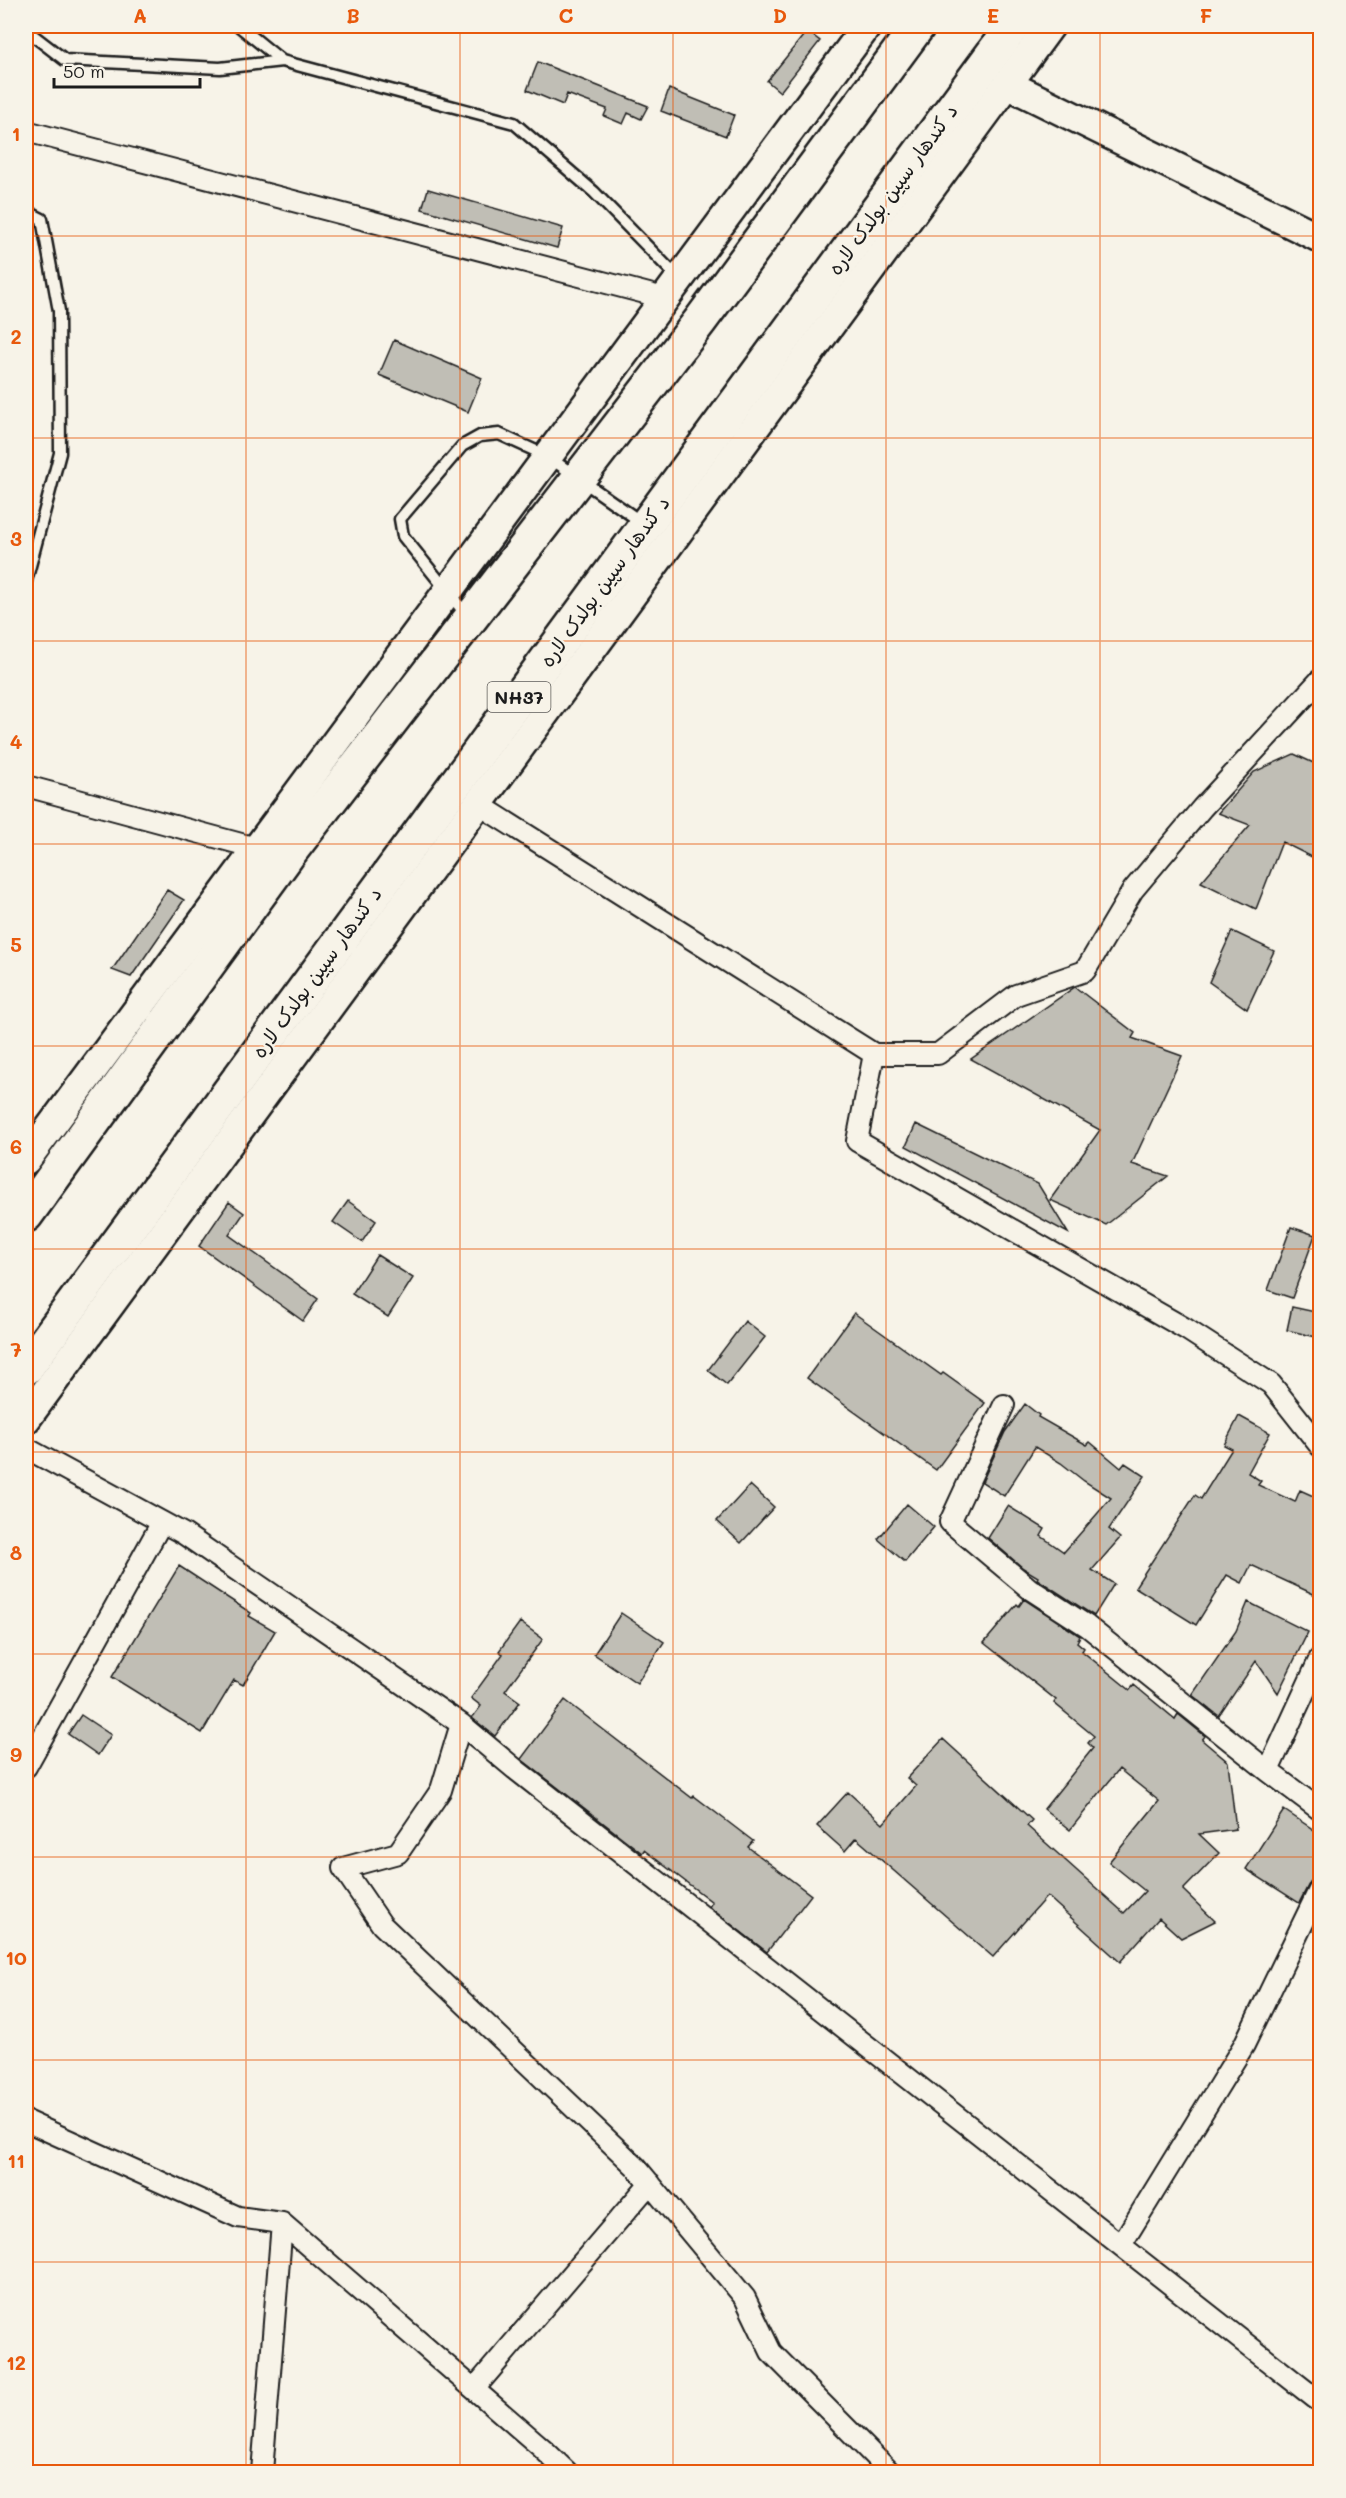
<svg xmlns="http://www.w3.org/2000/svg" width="1346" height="2498" viewBox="0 0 1346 2498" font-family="Mali,'Playpen Sans Arabic',sans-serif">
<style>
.building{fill:#c0beb5;stroke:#1c1c1c;stroke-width:1.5}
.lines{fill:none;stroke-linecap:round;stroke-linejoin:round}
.lane-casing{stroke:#1c1c1c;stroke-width:15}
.street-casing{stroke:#1c1c1c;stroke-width:24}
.secondary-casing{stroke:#1c1c1c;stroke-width:33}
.highway-casing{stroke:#1c1c1c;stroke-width:38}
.lane{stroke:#f7f3e8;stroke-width:10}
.street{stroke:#f7f3e8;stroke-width:20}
.secondary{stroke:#f7f3e8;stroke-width:28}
.highway{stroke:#f7f3e8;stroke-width:33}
.grid{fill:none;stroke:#e8590c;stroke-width:1.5;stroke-opacity:0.55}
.labels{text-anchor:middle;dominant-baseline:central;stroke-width:4.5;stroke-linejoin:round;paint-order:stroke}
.shield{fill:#f7f3e8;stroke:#5e5c59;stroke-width:1.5}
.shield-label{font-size:18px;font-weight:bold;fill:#1c1c1c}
.street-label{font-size:20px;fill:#1c1c1c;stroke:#f7f3e8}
.neatline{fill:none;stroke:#e8590c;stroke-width:2}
.grid-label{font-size:20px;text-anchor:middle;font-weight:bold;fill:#e8590c}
</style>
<rect width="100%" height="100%" fill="#f7f3e8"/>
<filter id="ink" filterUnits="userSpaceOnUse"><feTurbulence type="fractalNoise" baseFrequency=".0167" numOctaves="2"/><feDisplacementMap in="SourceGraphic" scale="12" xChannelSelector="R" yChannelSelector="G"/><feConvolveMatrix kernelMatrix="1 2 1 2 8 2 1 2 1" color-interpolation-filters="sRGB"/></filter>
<g filter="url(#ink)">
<path class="building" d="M 807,31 L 820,41 L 780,92 L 767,81 Z
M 538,62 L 648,106 L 641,119 L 628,113 L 623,124 L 604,116 L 607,109 L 567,94 L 563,105 L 527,90 Z
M 669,89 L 734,115 L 726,136 L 661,111 Z
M 428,189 L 563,228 L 557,248 L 422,209 Z
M 394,340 L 482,378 L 468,412 L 379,375 Z
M 1294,754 L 1320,766 L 1320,861 L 1282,842 L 1256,909 L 1201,882 L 1250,825 L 1218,813 L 1254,772 Z
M 167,890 L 184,900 L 131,977 L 112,970 Z
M 1232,931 L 1274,951 L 1247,1009 L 1209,982 Z
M 1075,987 L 1135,1033 L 1132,1038 L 1182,1056 L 1132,1164 L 1168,1176 L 1106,1225 L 1050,1200 L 1100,1130 L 971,1059 Z
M 916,1124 L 1038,1184 L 1068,1233 L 906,1146 Z
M 348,1201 L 376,1221 L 362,1242 L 333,1222 Z
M 229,1202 L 244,1213 L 229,1235 L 318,1299 L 303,1321 L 199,1246 Z
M 1291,1227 L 1315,1235 L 1292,1298 L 1268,1290 Z
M 377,1255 L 413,1278 L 388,1317 L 352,1294 Z
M 1292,1307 L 1320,1313 L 1320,1338 L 1287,1330 Z
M 854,1313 L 941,1375 L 943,1373 L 985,1403 L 936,1470 L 807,1378 Z
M 745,1321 L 765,1337 L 727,1385 L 708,1370 Z
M 1025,1404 L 1039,1415 L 1038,1417 L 1087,1445 L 1090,1442 L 1121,1468 L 1125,1463 L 1145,1476 L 1109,1529 L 1120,1538 L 1092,1570 L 1114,1584 L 1094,1616 L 1037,1579 L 1038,1577 L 1023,1568 L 988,1538 L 1008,1506 L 1045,1529 L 1041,1536 L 1064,1552 L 1111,1498 L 1084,1481 L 1061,1463 L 1035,1447 L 1004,1496 L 982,1482 L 1005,1432 Z
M 1239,1416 L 1270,1433 L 1248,1473 L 1261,1481 L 1258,1485 L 1295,1502 L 1300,1490 L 1320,1499 L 1320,1597 L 1251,1565 L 1242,1583 L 1227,1575 L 1196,1625 L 1135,1587 L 1195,1495 L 1201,1499 L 1232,1449 L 1224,1445 Z
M 750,1485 L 774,1507 L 741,1543 L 717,1521 Z
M 907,1504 L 934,1527 L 905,1562 L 878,1539 Z
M 179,1566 L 251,1613 L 249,1616 L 275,1631 L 243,1685 L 234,1680 L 202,1733 L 112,1677 Z
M 1024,1599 L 1080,1636 L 1077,1642 L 1084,1648 L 1082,1651 L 1130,1690 L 1134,1685 L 1175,1719 L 1178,1714 L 1205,1736 L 1202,1740 L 1228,1762 L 1236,1829 L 1199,1834 L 1219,1853 L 1183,1890 L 1215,1921 L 1181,1938 L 1159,1918 L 1120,1962 L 1047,1896 L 993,1957 L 856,1838 L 845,1851 L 817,1826 L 848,1792 L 883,1824 L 916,1786 L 907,1778 L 943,1739 L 1032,1820 L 1027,1826 L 1124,1913 L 1145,1891 L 1109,1862 L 1159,1801 L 1119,1769 L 1070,1830 L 1044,1809 L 1093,1748 L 1088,1743 L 1094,1736 L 1054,1703 L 1056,1700 L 984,1643 L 1017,1604 L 1019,1606 Z
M 1248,1602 L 1308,1632 L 1278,1693 L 1256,1661 L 1219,1716 L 1192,1695 L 1236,1631 Z
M 621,1613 L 664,1642 L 637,1683 L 594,1654 Z
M 520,1622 L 543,1639 L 505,1691 L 520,1702 L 495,1736 L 472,1718 L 481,1706 L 471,1698 L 503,1654 L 499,1651 Z
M 565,1700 L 692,1798 L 694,1796 L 753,1841 L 748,1847 L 811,1895 L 767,1952 L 709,1907 L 712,1902 L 644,1850 L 642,1853 L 521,1759 Z
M 81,1715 L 111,1735 L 98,1755 L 68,1734 Z
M 1284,1810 L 1320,1834 L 1320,1876 L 1314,1878 L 1310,1882 L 1299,1903 L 1246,1869 Z"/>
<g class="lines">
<g class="lane-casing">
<path id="lane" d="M 239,26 L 282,61
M 26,30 L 65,60 L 220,68 L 282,61 L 514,123 L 594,192 L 679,279
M 26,211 L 42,219 L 59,311 L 60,453 L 26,581
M 468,617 L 403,536 L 400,519 L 462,446 L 480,436 L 499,434 L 547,456 L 644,524"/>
</g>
<g class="street-casing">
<path id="street" d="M 26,131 L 664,298
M 26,786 L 256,848
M 478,804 L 874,1054 L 857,1141 L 1186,1329 L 1271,1384 L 1320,1446
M 874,1054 L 938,1054 L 1016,995 L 1085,971 L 1133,890 L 1202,808 L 1320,680
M 1004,1405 L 950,1522 L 1030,1589 L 1087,1626 L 1268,1771 L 1320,1658
M 26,1448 L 184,1534 L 461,1724 L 515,1769 L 1320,2402
M 461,1724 L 441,1790 L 398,1853 L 343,1868 L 382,1925 L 636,2167 L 745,2298 L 771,2352 L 890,2472
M 26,1767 L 162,1522
M 1268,1771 L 1320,1810
M 26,2121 L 238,2217 L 282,2223 L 542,2448 L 567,2472
M 1121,2245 L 1244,2045 L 1320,1888
M 474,2389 L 650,2183
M 262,2472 L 282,2223"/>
</g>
<g class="secondary-casing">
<path id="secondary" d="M 1007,84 L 1320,238
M 26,1160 L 867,26
M 26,1419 L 1050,26"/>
</g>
<g class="highway-casing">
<path id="highway" d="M 26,1215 L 287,856 L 700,321 L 918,26
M 26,1368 L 1013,26"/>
</g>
<use href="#lane" class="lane"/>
<use href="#street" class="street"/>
<use href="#secondary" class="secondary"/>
<use href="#highway" class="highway"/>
</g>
</g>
<path class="grid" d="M 246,26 L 246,2472M 460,26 L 460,2472M 673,26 L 673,2472M 886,26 L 886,2472M 1100,26 L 1100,2472M 26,236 L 1320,236M 26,438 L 1320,438M 26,641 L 1320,641M 26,844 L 1320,844M 26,1046 L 1320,1046M 26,1249 L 1320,1249M 26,1452 L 1320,1452M 26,1654 L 1320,1654M 26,1857 L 1320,1857M 26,2060 L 1320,2060M 26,2262 L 1320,2262"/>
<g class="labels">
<rect class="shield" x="487.5" y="682" width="63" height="30" rx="4.5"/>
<g class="shield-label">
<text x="519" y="697">NH37</text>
</g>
<g class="street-label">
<text transform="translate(892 189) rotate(-54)">د کندهار سپین بولدک لاره</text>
<text transform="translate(604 581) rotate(-54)">د کندهار سپین بولدک لاره</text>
<text transform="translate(316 972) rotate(-54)">د کندهار سپین بولدک لاره</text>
</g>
</g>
<rect width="1346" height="2498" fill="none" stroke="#f7f3e8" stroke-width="66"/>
<path d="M54 78v9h146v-9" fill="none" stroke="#1c1c1c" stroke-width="3"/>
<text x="63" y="78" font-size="18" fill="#1c1c1c" stroke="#f7f3e8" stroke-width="4.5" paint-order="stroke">50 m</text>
<rect x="33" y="33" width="1280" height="2432" class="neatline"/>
<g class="grid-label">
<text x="140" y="23">A</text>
<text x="353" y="23">B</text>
<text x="566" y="23">C</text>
<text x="780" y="23">D</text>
<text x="993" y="23">E</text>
<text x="1206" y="23">F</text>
<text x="16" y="141">1</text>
<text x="16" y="344">2</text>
<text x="16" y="546">3</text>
<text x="16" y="749">4</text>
<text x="16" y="952">5</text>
<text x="16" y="1154">6</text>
<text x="16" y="1357">7</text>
<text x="16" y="1560">8</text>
<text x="16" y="1762">9</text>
<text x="16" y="1965">10</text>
<text x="16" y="2168">11</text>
<text x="16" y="2370">12</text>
</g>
</svg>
